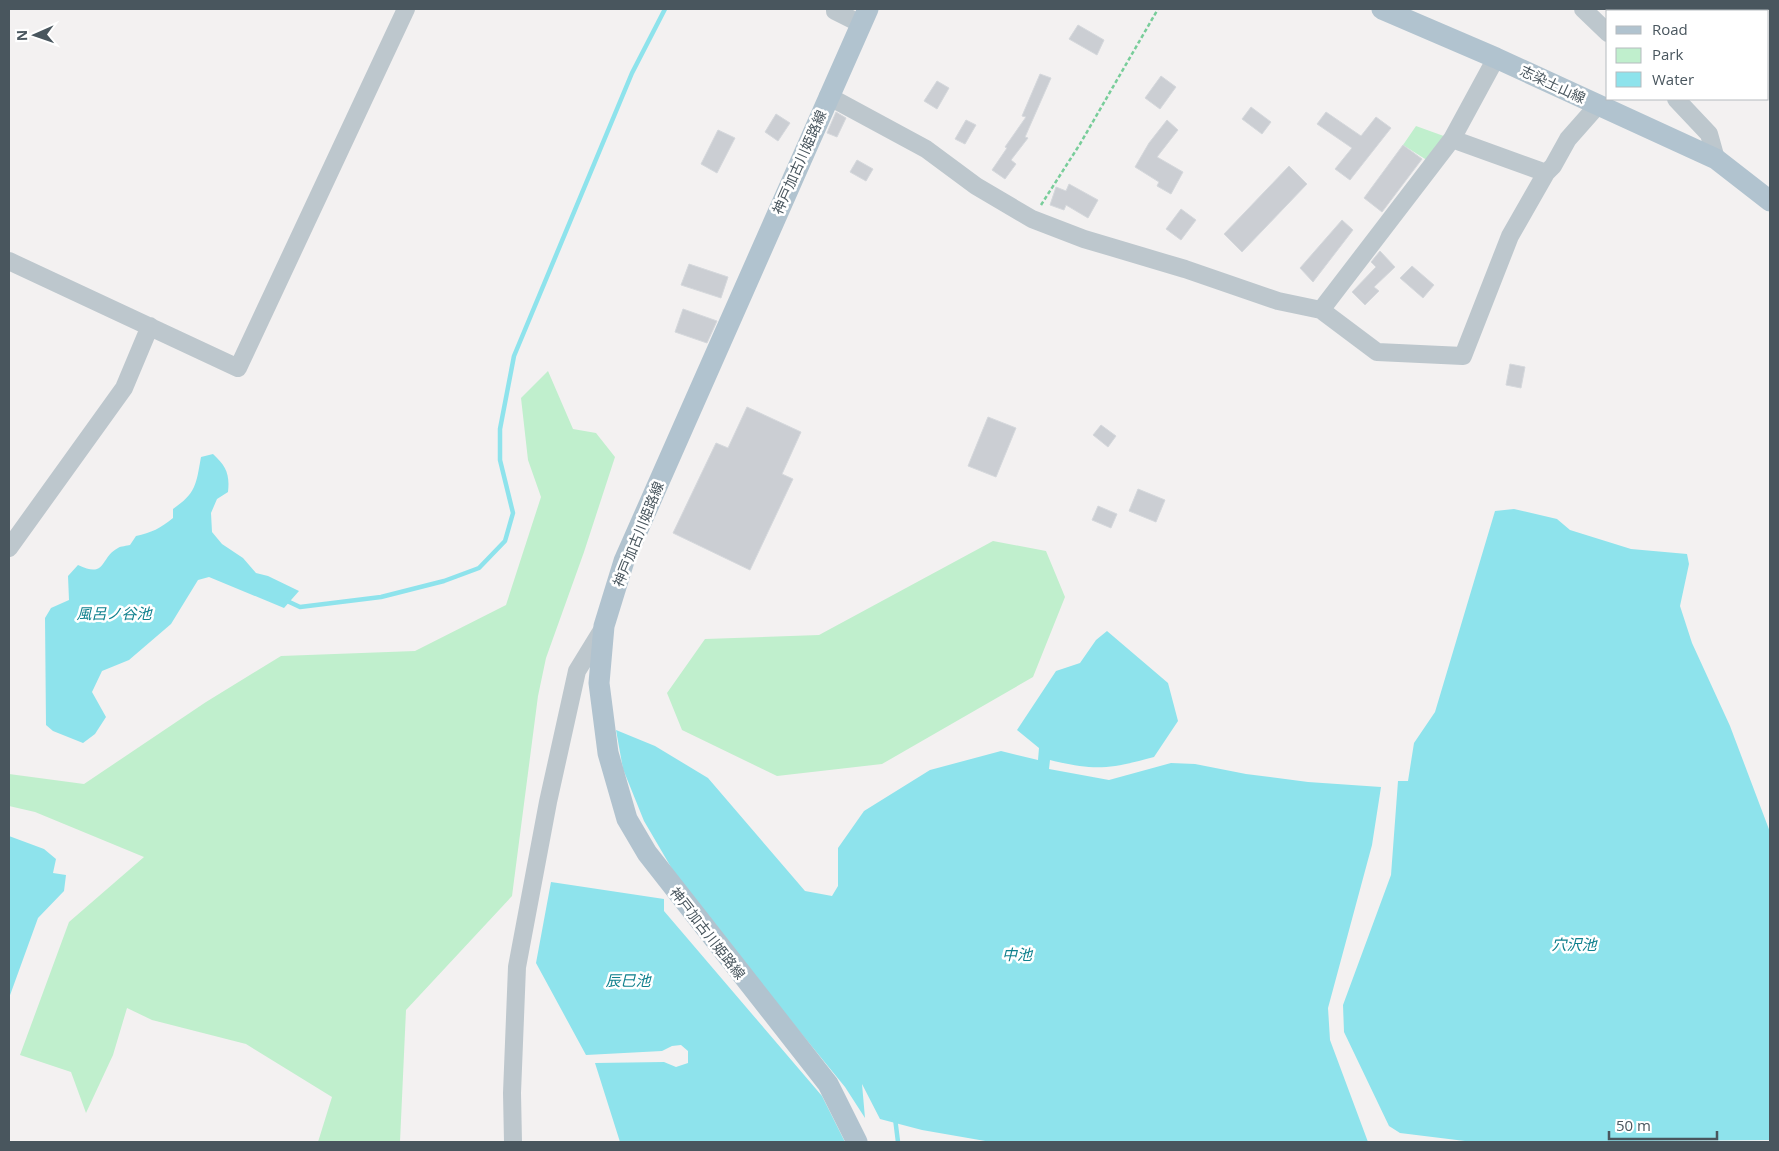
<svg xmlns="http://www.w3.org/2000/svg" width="1779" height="1151" viewBox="0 0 1779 1151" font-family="'Open Sans','Noto Sans JP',sans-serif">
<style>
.green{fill:#c0efcd}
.water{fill:#8ee3ec}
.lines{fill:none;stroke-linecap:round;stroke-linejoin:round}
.stream{stroke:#8ee3ec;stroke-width:4.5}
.building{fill:#cbced3;stroke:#d5d8dc}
.path{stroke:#78cd9a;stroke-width:2.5;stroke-dasharray:4 2.5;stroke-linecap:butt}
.minor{stroke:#bdc7cd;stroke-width:18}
.major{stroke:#b1c3cf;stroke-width:21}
.labels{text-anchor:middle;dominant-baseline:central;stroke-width:5;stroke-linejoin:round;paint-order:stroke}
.street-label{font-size:14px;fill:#49565e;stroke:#fff}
.water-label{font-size:15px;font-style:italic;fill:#0f808d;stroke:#fff}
</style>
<rect width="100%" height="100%" fill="#f3f1f1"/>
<path class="green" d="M 1416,126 L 1452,139 L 1433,164 L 1403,145 Z
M 548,371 L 573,429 L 596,433 L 615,457 L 584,552 L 546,658 L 538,696 L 512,896 L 406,1010 L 400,1142 L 318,1142 L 332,1097 L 246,1044 L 152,1020 L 127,1008 L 113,1055 L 86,1113 L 71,1072 L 20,1055 L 69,922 L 144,857 L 35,812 L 9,806 L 9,774 L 84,784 L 206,702 L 281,656 L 415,651 L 506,605 L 541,497 L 528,460 L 521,398 Z
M 993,541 L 1046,551 L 1065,597 L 1033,677 L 882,764 L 777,776 L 682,730 L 667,693 L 705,639 L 819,635 Z"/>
<path class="water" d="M 213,454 C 226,466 230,474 228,492 L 217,499 L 211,513 L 212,532 L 222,544 L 243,558 L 256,573 L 268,576 L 299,591 L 284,608 L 209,577 L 198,580 L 171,624 L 129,660 L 102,671 L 92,692 L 106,717 L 95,734 L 83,743 L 53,731 L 46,725 L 45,618 L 51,608 L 69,600 L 68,576 L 78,565 C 107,579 100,557 118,548 C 121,546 127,546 130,545 L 136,536 C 151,533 161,528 173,518 L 173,509 C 196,493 196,485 201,457 Z
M 1514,509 L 1557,519 L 1570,530 L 1631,549 L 1687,554 L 1689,564 L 1680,606 L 1692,643 L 1730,726 L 1770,832 L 1770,1140 L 1473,1142 L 1400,1133 L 1389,1126 L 1344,1032 L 1343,1005 L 1391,875 L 1398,781 L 1408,781 L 1414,743 L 1435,712 L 1495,511 Z
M 1107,631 L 1168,683 L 1178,721 L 1154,757 C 1110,769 1095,771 1050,760 L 1049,769 L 1109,780 L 1171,763 L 1195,764 L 1246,774 L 1308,782 L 1381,787 L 1372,845 L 1328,1008 L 1330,1040 L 1368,1142 L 991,1142 L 922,1130 L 880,1119 L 862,1084 L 865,1118 L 845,1087 L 685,891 L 644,821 L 623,769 L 616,730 L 655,746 L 708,778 L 805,891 L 832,896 L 838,886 L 838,848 L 864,811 L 930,770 L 1001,751 L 1038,760 L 1039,748 L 1017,730 L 1056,671 L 1080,663 L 1096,640 Z
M 9,836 L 44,849 L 56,859 L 53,873 L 66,875 L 64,891 L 38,918 L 9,998 Z
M 551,882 L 664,899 L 664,911 L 822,1096 L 845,1142 L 620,1142 L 595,1063 L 664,1062 L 676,1067 L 688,1063 L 688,1051 L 681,1045 L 672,1046 L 662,1051 L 586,1055 L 536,963 Z"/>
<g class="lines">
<path class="stream" d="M 285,600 L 300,607 L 381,597 L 444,581 L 479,568 L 505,541 L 513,513 L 500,460 L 500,429 L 514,356 L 632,73 L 665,9
M 895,1118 L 898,1142"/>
</g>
<path class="building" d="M 1078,25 L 1104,40 L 1097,55 L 1069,39 Z
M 1040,74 L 1051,78 L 1025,137 L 1028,138 L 1011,160 L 1016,164 L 1005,179 L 992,170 L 1007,148 L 1005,147 L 1026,117 L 1022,116 Z
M 1161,76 L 1176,87 L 1160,109 L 1145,98 Z
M 937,81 L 949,88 L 937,109 L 924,101 Z
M 1251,107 L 1271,122 L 1262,134 L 1242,119 Z
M 836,112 L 846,118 L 837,137 L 827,133 Z
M 1326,112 L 1361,136 L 1376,117 L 1391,128 L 1350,180 L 1335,169 L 1352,148 L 1317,124 Z
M 776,114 L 790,123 L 778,141 L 765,132 Z
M 966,120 L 976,125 L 965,144 L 955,139 Z
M 1167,120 L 1178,130 L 1157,157 L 1183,172 L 1171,194 L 1157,186 L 1159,182 L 1135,167 L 1149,143 Z
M 718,130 L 735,138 L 717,173 L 701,164 Z
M 1403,145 L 1422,159 L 1382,212 L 1364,198 Z
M 857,160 L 873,169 L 866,181 L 850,172 Z
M 1289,166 L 1307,184 L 1242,252 L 1224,234 Z
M 1069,184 L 1098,200 L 1088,218 L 1066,205 L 1064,210 L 1050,205 L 1056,187 L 1066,191 Z
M 1181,209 L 1196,220 L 1181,240 L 1166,229 Z
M 1342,220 L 1353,230 L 1313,282 L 1300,268 Z
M 1380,251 L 1395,267 L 1374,287 L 1379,291 L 1365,305 L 1352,292 L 1376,267 L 1371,262 Z
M 689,264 L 728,277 L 721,298 L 681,285 Z
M 1412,266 L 1434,285 L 1423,298 L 1400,278 Z
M 683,309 L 717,321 L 707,343 L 675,332 Z
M 1510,364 L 1525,367 L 1521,388 L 1506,385 Z
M 747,407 L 801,432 L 782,474 L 793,479 L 750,570 L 673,533 L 716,443 L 728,448 Z
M 988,417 L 1016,428 L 996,477 L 968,466 Z
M 1101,425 L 1116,436 L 1108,447 L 1093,435 Z
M 1138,489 L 1165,500 L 1156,522 L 1129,511 Z
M 1098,506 L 1117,514 L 1111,528 L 1092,520 Z"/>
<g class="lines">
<path class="path" d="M 1041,205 L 1080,144 L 1158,9"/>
<path class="minor" d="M 835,9 L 835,11 L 861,24
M 1583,9 L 1608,33
M 1729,11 L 1732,9
M 828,96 L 926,149 L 976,186 L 1032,219 L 1084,239 L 1185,269 L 1278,301 L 1321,310 L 1377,352 L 1463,356 L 1510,236 L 1546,173
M 1676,99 L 1709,134 L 1716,159
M 1452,139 L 1546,173 L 1553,166 L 1568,139 L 1598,105
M 9,261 L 238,368 L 406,9
M 1321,310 L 1452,139 L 1496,58
M 9,548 L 124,388 L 150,326
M 513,1142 L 512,1093 L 517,967 L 548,802 L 577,671 L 604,627"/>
<path class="major" d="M 1382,9 L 1496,58 L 1716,159 L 1770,201
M 857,1142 L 828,1084 L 647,853 L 627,819 L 608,753 L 599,683 L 604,626 L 624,561 L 868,9"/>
</g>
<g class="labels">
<g class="street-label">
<text transform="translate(1553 84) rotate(25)">志染土山線</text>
<text transform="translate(799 162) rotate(-66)">神戸加古川姫路線</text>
<text transform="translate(638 534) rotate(-68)">神戸加古川姫路線</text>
<text transform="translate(708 933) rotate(52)">神戸加古川姫路線</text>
</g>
<g class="water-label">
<text x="114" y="613">風呂ノ谷池</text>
<text x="1574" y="944">穴沢池</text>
<text x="1017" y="954">中池</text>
<text x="628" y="980">辰巳池</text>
</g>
</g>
<rect width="1779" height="1151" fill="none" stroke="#49565e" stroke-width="20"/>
<rect x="1606" y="10" width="162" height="90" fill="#ffffff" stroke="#b6bbbf"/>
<rect x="1616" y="26" width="25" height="8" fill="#b1c3cf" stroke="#b6bbbf"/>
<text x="1652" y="35" font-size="15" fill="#49565e">Road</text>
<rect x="1616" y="48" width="25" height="15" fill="#c0efcd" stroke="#b6bbbf"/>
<text x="1652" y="60" font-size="15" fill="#49565e">Park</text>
<rect x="1616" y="72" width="25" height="15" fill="#8ee3ec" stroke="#b6bbbf"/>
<text x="1652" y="85" font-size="15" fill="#49565e">Water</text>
<g transform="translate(35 35) rotate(268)" stroke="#ffffff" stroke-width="4" paint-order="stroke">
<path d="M0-4L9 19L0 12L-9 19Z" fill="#49565e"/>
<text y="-8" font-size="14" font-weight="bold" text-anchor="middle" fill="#49565e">N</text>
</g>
<path d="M1609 1131v8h108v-8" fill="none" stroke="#49565e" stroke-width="2.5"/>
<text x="1616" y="1131" font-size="15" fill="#49565e" stroke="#ffffff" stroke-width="4" paint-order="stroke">50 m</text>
</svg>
